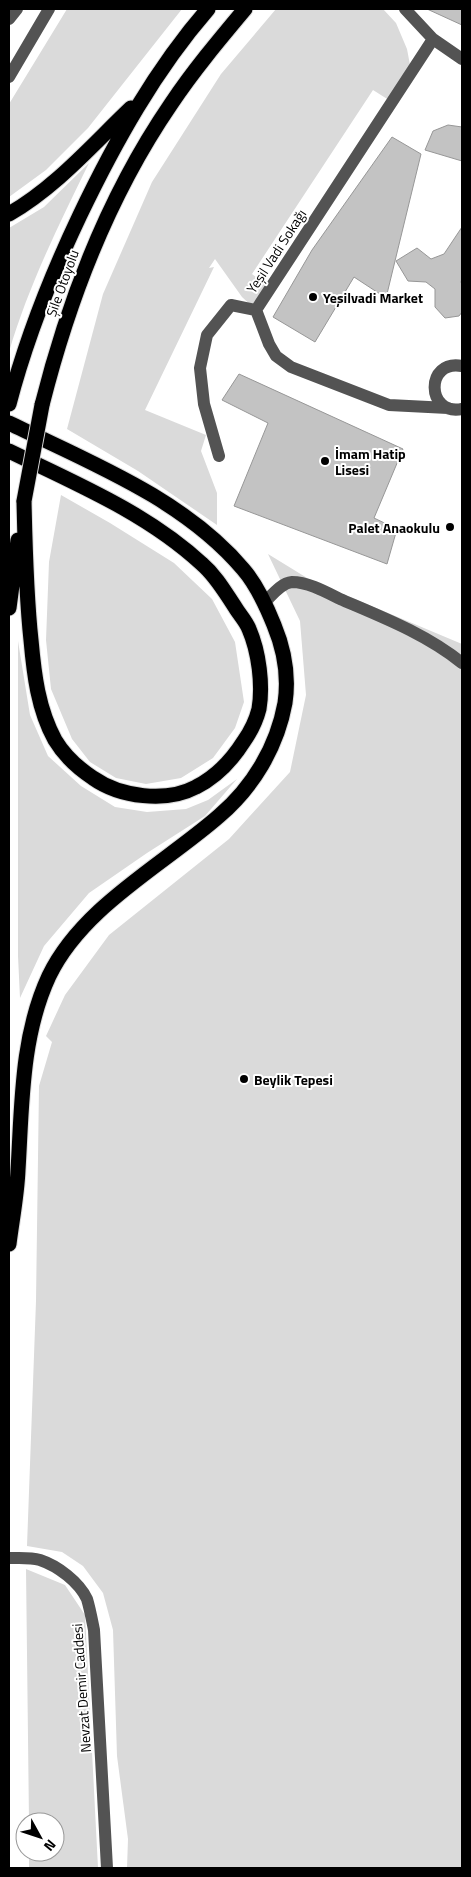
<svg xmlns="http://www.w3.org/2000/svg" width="471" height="1877" viewBox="0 0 471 1877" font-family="'Titillium Web',sans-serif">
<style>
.green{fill:#dadada}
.building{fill:#c3c3c3;stroke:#979797}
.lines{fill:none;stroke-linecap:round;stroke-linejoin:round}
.highway-casing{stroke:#dbdbdb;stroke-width:17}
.minor{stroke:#535353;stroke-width:12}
.highway{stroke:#000;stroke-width:15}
.highway-bridge-casing{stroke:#dbdbdb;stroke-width:17;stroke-linecap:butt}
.highway-bridge{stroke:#000;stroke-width:15}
.poi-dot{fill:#000;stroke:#fff;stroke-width:2}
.labels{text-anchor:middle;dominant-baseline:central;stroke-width:4;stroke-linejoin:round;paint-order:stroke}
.street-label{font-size:14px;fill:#000;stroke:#fff}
.poi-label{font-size:14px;font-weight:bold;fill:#000;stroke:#fff;text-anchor:start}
</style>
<rect width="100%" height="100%" fill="#fff"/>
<path class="green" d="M 67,9 L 182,9 L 88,128 L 46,170 L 9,197 L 9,104 Z
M 276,9 L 383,9 L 396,23 L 407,49 L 410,65 L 392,102 L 373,90 L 252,274 L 270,287 L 256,310 L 242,297 L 215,259 L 209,268 L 214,267 L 145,410 L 206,435 L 201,451 L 217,493 L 217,525 L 138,471 L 67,429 L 103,294 L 152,182 L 221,74 Z
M 89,163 C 59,224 28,287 9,352 L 9,228 L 44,207 Z
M 61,495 L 110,523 L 174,563 L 212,599 L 235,642 L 244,702 L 235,728 L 213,758 L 181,778 L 146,784 L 116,778 L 90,762 L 72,739 L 51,689 L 46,640 L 49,562 Z
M 268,554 L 312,581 L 462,644 L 462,1868 L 127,1868 L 128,1839 L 117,1756 L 113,1630 L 103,1593 L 83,1566 L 62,1552 L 27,1546 L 36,1301 L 39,1086 L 52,1042 L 46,1036 L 65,995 L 109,935 L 229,839 L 290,772 L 306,695 L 300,621 Z
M 18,641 L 30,715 L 48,756 L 81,786 L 115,807 L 147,812 L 186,809 L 208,800 L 237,779 L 205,816 L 147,853 L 89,893 L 44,946 L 20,998 L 18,956 Z
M 26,1569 L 65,1585 L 85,1615 L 98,1868 L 29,1868 L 29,1852 L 55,1852 L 55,1822 L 29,1822 Z"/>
<path class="building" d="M 427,9 L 462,9 L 462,25 Z
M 448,125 L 462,127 L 462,161 L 425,150 L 433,131 Z
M 392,137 L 421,154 L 386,298 L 354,277 L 315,342 L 273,317 L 312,250 Z
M 462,227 L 462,278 L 461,282 L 462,285 L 462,312 L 459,316 L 445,318 L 435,307 L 435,289 L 426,282 L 408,281 L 396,261 L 417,248 L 431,259 L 444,254 Z
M 239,374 L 403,449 L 374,518 L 397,529 L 387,564 L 234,506 L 268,423 L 222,400 Z"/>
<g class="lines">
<g class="highway-casing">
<path id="highway" d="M 9,214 C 56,187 92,145 131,108
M 9,404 C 26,339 51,276 80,215 C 115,142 155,70 208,9
M 42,405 C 69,298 108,196 171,104 C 193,71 219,40 245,9
M 9,423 C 89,462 184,499 243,569 C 257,585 266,605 274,625 C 284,649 289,676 285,703 C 277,747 253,787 219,816 C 163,865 82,907 49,976 C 21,1036 22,1105 18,1170 C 17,1195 12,1220 9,1244
M 9,451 C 75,483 147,513 202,564 C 216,576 225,592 235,607 C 239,614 246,621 249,629 C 259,652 263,685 259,709 C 256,721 251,731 244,741 C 232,760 216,777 196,787 C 166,803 120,797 93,778 C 78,768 64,755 55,740 C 38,709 34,674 31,640 C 26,594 25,548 24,501
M 9,608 L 18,540"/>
</g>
<path class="minor" d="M 405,9 L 433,39 L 462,59
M 9,19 L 17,9
M 9,77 L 49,9
M 256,310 L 433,39
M 256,310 L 269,344 L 276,356 L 291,367 L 389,405 L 448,408
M 462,366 C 425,359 426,416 462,409
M 219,456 L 204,404 L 200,368 L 207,335 L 231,305 L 256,310
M 265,602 C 272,595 281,583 292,582 C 308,582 326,592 340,599 C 382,617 426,634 462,663
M 9,1558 C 19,1558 30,1557 40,1560 C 58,1566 79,1582 87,1599 C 90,1609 92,1620 94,1630 L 107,1868"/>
<use href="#highway" class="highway"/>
<g class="highway-bridge-casing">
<path id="highway-bridge" d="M 24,501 L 42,405"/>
</g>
<use href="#highway-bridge" class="highway-bridge"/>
</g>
<g class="poi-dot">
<circle cx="313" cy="297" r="5"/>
<circle cx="325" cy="461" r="5"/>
<circle cx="450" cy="527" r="5"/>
<circle cx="244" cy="1079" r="5"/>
</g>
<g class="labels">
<g class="street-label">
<text transform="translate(276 251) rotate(-57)">Yeşil Vadi Sokağı</text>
<text transform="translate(62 283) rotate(-70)">Şile Otoyolu</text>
<text transform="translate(81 1688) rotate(-94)">Nevzat Demir Caddesi</text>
</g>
<g class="poi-label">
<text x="323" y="297">Yeşilvadi Market</text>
<text x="335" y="453">İmam Hatip<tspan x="335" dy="16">Lisesi</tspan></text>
<text x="440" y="527" text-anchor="end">Palet Anaokulu</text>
<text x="254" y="1079">Beylik Tepesi</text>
</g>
</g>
<rect width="471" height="1877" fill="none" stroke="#000000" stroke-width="20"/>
<g transform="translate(40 1837) rotate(130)"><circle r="24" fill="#ffffff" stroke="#999999"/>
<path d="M0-4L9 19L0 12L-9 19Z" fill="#000000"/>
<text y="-8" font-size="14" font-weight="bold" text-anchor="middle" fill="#000000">N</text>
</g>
</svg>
